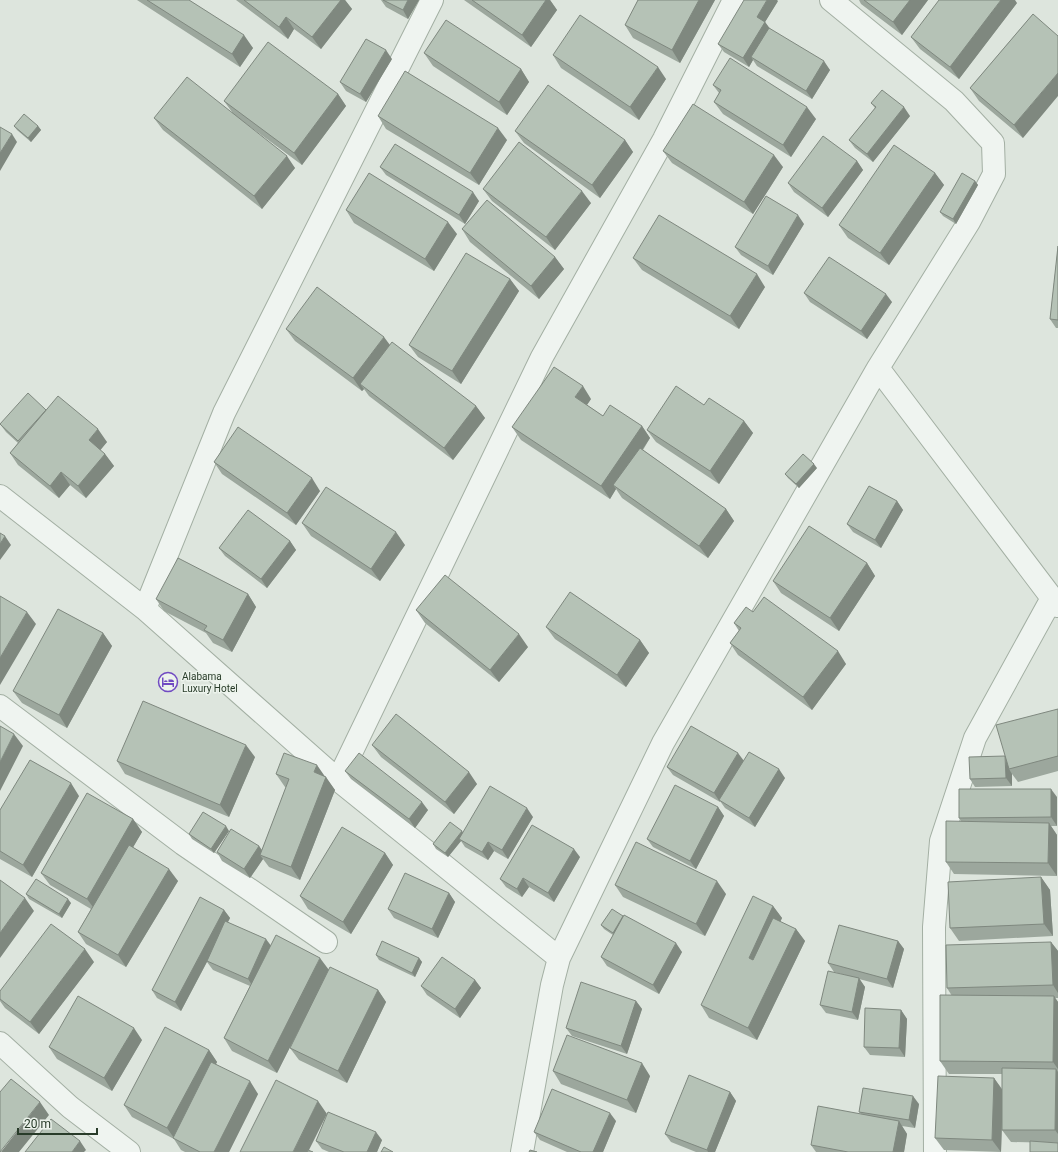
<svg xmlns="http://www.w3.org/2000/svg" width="1058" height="1152" viewBox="0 0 1058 1152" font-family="Roboto,sans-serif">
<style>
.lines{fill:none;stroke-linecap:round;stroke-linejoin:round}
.minor-casing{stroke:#a3afa3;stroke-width:24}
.minor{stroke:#eff4f0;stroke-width:22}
.wall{fill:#9ca79d}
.shaded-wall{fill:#7f887f}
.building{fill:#b5c2b6;stroke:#7f887f}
.labels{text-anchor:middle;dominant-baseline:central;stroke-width:3;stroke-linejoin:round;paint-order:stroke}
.poi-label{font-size:10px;fill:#283b29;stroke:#ecf3ec;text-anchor:start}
</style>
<rect width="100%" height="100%" fill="#dde5dd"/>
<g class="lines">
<g class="minor-casing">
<path id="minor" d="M 878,368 L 1058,606
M 0,496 L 145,609 L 338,780 L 559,958
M 145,609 L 224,413 L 432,0
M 0,706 L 183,844 L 326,942
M 338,780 L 542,357 L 664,139 L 734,0
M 0,1043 L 70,1107 L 129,1152
M 522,1152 L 552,985 L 559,958 L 663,743 L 878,368 L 969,222 L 994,174 L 993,143 L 954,101 L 831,0
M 935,1152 L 934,927 L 941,841 L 975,738 L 1052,598"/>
</g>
<use href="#minor" class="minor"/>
</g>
<path class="wall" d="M 137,0 L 189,0 L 253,48 L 240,67 Z
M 236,0 L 345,0 L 352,9 L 321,49 L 294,29 L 288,39 Z
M 381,0 L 419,0 L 408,19 L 386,7 Z
M 464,0 L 550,0 L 557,10 L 531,47 Z
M 638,0 L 715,0 L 680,63 L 633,38 L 625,25 Z
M 859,0 L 928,0 L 902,35 L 861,4 Z
M 778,1 L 765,22 L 769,28 L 830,70 L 812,99 L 757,66 L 753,60 L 749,67 L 724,52 L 718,44 Z
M 1017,3 L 959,79 L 920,49 L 911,37 Z
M 1033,14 L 1023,138 L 979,101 L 970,88 Z
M 424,53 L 521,69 L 529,82 L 507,115 L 433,66 Z
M 553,55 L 666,79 L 639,120 L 561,68 Z
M 392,59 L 366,102 L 346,91 L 340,82 Z
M 713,85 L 816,119 L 791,157 L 723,114 L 714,102 L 719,93 Z
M 338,94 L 346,106 L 302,165 L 241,120 L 295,168 L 262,209 L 163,130 L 154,118 L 232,112 L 224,101 Z
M 871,103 L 910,116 L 873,162 L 855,148 L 849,140 L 875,108 Z
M 378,116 L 507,140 L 479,185 L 386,129 Z
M 14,126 L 38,126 L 41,130 L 31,142 L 17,130 Z
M 515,131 L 625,140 L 633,152 L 600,198 L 524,143 Z
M 663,151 L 783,167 L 753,214 L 672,163 Z
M 857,161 L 863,170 L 828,217 L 794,192 L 788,183 Z
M 380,167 L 479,201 L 465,224 L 386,175 Z
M 935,173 L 944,185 L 889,265 L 848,238 L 839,225 Z
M 975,181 L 978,185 L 956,224 L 943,216 L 940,212 Z
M 483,189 L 591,203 L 555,250 L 492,201 Z
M 346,210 L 457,234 L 434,271 L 354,223 Z
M 804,224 L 773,275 L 741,255 L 735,247 Z
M 462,229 L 555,257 L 564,269 L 539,299 L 470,242 Z
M 1058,246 L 1058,328 L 1056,328 L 1050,319 Z
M 633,258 L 765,287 L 739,329 L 642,270 Z
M 510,279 L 519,291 L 461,384 L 418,357 L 409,345 Z
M 804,293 L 892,302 L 867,339 L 810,302 Z
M 286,329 L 390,345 L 476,406 L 485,418 L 453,460 L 369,396 L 364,389 L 362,391 L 295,341 Z
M 591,399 L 587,405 L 603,416 L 642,426 L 650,438 L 643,450 L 726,509 L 734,521 L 708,558 L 622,498 L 616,489 L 610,499 L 521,440 L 512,427 Z
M 704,405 L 744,421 L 753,433 L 719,484 L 656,442 L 647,430 Z
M 46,410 L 107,442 L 100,450 L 105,454 L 114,466 L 86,498 L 70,485 L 59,498 L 18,465 L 10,453 L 18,443 L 6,432 L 0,424 Z
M 214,462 L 320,491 L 296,525 L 222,474 Z
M 817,468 L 799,488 L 788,478 L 785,474 Z
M 897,501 L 903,510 L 881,548 L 853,532 L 847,524 Z
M 302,523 L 405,545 L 380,581 L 311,536 Z
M 290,541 L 296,550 L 267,588 L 225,556 L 219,548 Z
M 867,563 L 875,576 L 839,631 L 781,593 L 773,581 Z
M 248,594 L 256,607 L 232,652 L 213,643 L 206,633 L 164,611 L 156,599 Z
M 416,610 L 528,647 L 499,682 L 425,623 Z
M 753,612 L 846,664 L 812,710 L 738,655 L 730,643 L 739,631 L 734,623 Z
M 546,627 L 640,640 L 649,653 L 626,687 L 555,639 Z
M 103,633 L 112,646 L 67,728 L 22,703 L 13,691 Z
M 1058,709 L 1058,771 L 1018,782 L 1012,774 L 1012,786 L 975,787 L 970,779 L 1005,756 Z
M 372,745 L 477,784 L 454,814 L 381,757 Z
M 255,757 L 229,817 L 125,774 L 117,761 Z
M 743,761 L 785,778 L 755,827 L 725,808 L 720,801 L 720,802 L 673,775 L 667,767 Z
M 345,771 L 428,810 L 415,828 L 351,779 Z
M 276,774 L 325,777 L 335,790 L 300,880 L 269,867 L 263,859 L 250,878 L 222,861 L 217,852 L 259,846 L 262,850 L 286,787 L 285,787 Z
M 79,796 L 32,877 L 0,859 L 0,810 Z
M 1057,797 L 1057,826 L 1051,826 L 1057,835 L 1057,876 L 954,874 L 946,862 L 961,821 L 959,818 Z
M 718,807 L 724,816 L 696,869 L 653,847 L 647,839 Z
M 533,817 L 508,859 L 494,851 L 488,860 L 465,847 L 461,841 L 448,857 L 436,849 L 433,844 L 463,832 Z
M 133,819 L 142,832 L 133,847 L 178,881 L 126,967 L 86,944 L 78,932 L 91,909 L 50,885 L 41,873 Z
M 229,831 L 214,853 L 192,839 L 189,834 Z
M 385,853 L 393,865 L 351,934 L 308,909 L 300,896 Z
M 580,857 L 554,902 L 529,887 L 522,897 L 506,887 L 500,879 Z
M 1041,877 L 1050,890 L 1053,936 L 959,941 L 950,928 Z
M 615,885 L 726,894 L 705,936 L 623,897 Z
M 449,893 L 455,902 L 438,938 L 394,918 L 388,909 Z
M 26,894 L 71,903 L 62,918 L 29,899 Z
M 773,906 L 782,918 L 780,922 L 796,929 L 805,941 L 757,1040 L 709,1018 L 701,1005 Z
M 224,910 L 230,918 L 228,922 L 271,946 L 378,990 L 386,1002 L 347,1083 L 299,1060 L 290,1048 L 297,1033 L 277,1073 L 232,1051 L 224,1038 L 250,986 L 213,970 L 207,962 L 181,1011 L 157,998 L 152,990 Z
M 601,925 L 682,952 L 659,994 L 607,966 L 601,957 L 613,935 L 604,929 Z
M 898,941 L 904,949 L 893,988 L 859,979 L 865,987 L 858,1020 L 826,1013 L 820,1005 L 849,976 L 834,972 L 828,963 Z
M 1051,942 L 1058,951 L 1058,998 L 1055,998 L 1058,1002 L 1058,1143 L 1011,1142 L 1002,1130 L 1002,1122 L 1001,1152 L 944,1150 L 935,1138 L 994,1078 L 1002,1089 L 1002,1074 L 949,1074 L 940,1061 L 952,996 L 947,988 Z
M 376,955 L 419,958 L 422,962 L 415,977 L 379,960 Z
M 94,962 L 39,1034 L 5,1008 L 0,1001 L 0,991 Z
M 475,980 L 481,988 L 460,1018 L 427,995 L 421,986 Z
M 636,1001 L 642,1009 L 627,1054 L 572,1036 L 566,1028 Z
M 901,1010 L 907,1019 L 905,1057 L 870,1055 L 864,1047 Z
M 142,1040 L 112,1091 L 57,1059 L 49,1047 Z
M 209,1050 L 217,1062 L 216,1064 L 258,1094 L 229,1152 L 185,1152 L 181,1150 L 174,1139 L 132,1117 L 124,1105 Z
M 553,1071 L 650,1076 L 636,1113 L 561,1084 Z
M 730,1092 L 736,1101 L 715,1152 L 696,1152 L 671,1142 L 665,1134 Z
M 919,1104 L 915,1128 L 902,1126 L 907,1134 L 904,1152 L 816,1152 L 811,1145 L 861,1114 L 859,1112 Z
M 616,1121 L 603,1152 L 567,1152 L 540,1140 L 534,1132 Z
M 382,1140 L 377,1152 L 329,1152 L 322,1149 L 316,1141 Z"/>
<path class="shaded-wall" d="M 341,0 L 345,0 L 352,9 L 321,49 L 312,37 Z
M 408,0 L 419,0 L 408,19 L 403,10 Z
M 546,0 L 550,0 L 557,10 L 531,47 L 522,35 Z
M 699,0 L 715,0 L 680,63 L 672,50 Z
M 767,0 L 777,0 L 778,1 L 765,22 L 771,30 L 751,57 L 753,60 L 749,67 L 743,58 L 757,17 Z
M 910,0 L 928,0 L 902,35 L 893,22 Z
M 1001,0 L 1015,0 L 1017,3 L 959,79 L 950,67 Z
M 286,17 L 294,29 L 288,39 L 279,27 Z
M 244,35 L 253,48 L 240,67 L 232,54 Z
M 386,50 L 392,59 L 366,102 L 360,94 Z
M 824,61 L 830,70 L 812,99 L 806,91 Z
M 658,67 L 666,79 L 639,120 L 630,107 Z
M 521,69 L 529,82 L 507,115 L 499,102 Z
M 1058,73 L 1058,96 L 1023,138 L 1014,125 Z
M 338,94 L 346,106 L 302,165 L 294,153 Z
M 807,107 L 816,119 L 791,157 L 783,145 Z
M 904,107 L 910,116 L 873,162 L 867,154 Z
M 38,126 L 41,130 L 31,142 L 28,138 Z
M 498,128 L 507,140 L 479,185 L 470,173 Z
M 12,134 L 17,142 L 0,171 L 0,153 Z
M 625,140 L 633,152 L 600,198 L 592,185 Z
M 774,155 L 783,167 L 753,214 L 744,202 Z
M 287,156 L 295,168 L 262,209 L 254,196 Z
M 857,161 L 863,170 L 828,217 L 822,208 Z
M 935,173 L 944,185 L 889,265 L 880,253 Z
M 975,181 L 978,185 L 956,224 L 953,219 Z
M 582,191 L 591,203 L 555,250 L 546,237 Z
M 473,192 L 479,201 L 465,224 L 459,215 Z
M 798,215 L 804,224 L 773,275 L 768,266 Z
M 448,222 L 457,234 L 434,271 L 425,259 Z
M 555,257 L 564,269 L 539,299 L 531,286 Z
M 757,274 L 765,287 L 739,329 L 730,316 Z
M 510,279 L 519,291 L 461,384 L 452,371 Z
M 886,294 L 892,302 L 867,339 L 861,331 Z
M 384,337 L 393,349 L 360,384 L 364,389 L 362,391 L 353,378 Z
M 583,386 L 591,399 L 584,409 L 575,397 Z
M 476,406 L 485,418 L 453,460 L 444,448 Z
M 744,421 L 753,433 L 719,484 L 710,471 Z
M 642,426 L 650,438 L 617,488 L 613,485 L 616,489 L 610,499 L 601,486 Z
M 98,429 L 107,442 L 98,453 L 89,440 Z
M 105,454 L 114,466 L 86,498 L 78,486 Z
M 814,464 L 817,468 L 799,488 L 796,484 Z
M 61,472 L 70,485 L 59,498 L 50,486 Z
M 312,478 L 320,491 L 296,525 L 287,513 Z
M 897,501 L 903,510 L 881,548 L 875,540 Z
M 726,509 L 734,521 L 708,558 L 699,546 Z
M 396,532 L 405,545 L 380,581 L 371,569 Z
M 5,536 L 11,545 L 0,560 L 0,544 Z
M 290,541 L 296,550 L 267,588 L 261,579 Z
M 867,563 L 875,576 L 839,631 L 830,618 Z
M 248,594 L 256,607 L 232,652 L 223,640 Z
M 27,612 L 36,624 L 0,685 L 0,658 Z
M 103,633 L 112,646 L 67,728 L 59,715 Z
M 519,634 L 528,647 L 499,682 L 490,670 Z
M 640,640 L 649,653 L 626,687 L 617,675 Z
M 838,651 L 846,664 L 812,710 L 803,697 Z
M 14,734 L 23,746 L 0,791 L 0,762 Z
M 246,745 L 255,757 L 229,817 L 220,805 Z
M 738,753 L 744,761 L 719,800 L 720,802 L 714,793 Z
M 1006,756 L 1009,769 L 1012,774 L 1012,786 L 1006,778 Z
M 317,765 L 326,778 L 314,772 Z
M 779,769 L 785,778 L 755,827 L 749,818 Z
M 469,772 L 477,784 L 454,814 L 445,802 Z
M 326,777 L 335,790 L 300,880 L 291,867 Z
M 71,783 L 79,796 L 32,877 L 23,865 Z
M 1051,789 L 1057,797 L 1057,826 L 1051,817 Z
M 422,802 L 428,810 L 415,828 L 409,819 Z
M 718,807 L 724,816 L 696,869 L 690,861 Z
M 527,808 L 533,817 L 508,859 L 502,850 Z
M 133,819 L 142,832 L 96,911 L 87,899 Z
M 1049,823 L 1057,835 L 1057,876 L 1048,863 Z
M 226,826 L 229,831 L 214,853 L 211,849 Z
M 462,831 L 465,835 L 459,839 L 461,841 L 448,857 L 445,853 Z
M 488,842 L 494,851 L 488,860 L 482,852 Z
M 259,846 L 265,855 L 260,855 L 263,859 L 250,878 L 244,869 Z
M 574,849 L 580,857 L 554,902 L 548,893 Z
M 385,853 L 393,865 L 351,934 L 343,922 Z
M 169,869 L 178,881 L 126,967 L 118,955 Z
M 1041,877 L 1050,890 L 1053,936 L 1044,924 Z
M 523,878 L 529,887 L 522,897 L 517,889 Z
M 717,881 L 726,894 L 705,936 L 696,924 Z
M 449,893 L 455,902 L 438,938 L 432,929 Z
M 25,898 L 34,911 L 0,958 L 0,933 Z
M 68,899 L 71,903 L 62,918 L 59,914 Z
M 773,906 L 782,918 L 757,970 L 749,958 Z
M 224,910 L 230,918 L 181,1011 L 175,1002 Z
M 623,916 L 616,937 L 613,933 Z
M 796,929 L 805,941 L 757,1040 L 748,1028 Z
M 266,939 L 272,947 L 254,988 L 248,979 Z
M 898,941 L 904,949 L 893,988 L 887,979 Z
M 1051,942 L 1058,951 L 1058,993 L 1053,985 Z
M 676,943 L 682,952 L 659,994 L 653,985 Z
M 85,949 L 94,962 L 39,1034 L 30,1022 Z
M 320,958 L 329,970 L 277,1073 L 268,1061 Z
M 419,958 L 422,962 L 415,977 L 412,973 Z
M 859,978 L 865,987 L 858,1020 L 852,1012 Z
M 475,980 L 481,988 L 460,1018 L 455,1009 Z
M 378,990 L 386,1002 L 347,1083 L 338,1071 Z
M 1054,996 L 1058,1002 L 1058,1069 L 1053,1062 Z
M 636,1001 L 642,1009 L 627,1054 L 621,1046 Z
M 901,1010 L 907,1019 L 905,1057 L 899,1048 Z
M 134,1028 L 142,1040 L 112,1091 L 104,1078 Z
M 209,1050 L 217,1062 L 176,1139 L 174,1138 L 167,1128 Z
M 642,1063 L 650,1076 L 636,1113 L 627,1100 Z
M 1056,1069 L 1058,1072 L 1058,1134 L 1055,1130 Z
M 994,1078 L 1003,1091 L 1001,1152 L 992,1140 Z
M 250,1081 L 258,1094 L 229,1152 L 214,1152 Z
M 730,1092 L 736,1101 L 715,1152 L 708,1152 L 707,1150 Z
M 913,1096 L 919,1104 L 915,1128 L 909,1120 Z
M 318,1101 L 327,1114 L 308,1152 L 293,1152 Z
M 40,1102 L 49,1115 L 19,1152 L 1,1152 Z
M 610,1113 L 616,1121 L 603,1152 L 593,1152 Z
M 899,1121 L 907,1134 L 904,1152 L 893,1152 Z
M 376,1132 L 382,1140 L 377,1152 L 367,1152 Z
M 80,1141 L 86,1150 L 84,1152 L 72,1152 Z"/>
<path class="building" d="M 147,0 L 189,0 L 244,35 L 232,54 Z
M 244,0 L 341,0 L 312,37 L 286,17 L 279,27 Z
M 383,0 L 408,0 L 403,10 Z
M 472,0 L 546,0 L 522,35 Z
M 638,0 L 699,0 L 672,50 L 625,25 Z
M 744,0 L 767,0 L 757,17 L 765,22 L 743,58 L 718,44 Z
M 864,0 L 910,0 L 893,22 Z
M 939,0 L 1001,0 L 950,67 L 911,37 Z
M 1033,14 L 1058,36 L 1058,73 L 1014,125 L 970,88 Z
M 580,15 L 658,67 L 630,107 L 553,55 Z
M 446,20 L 521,69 L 499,102 L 424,53 Z
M 769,28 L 824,61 L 806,91 L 751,57 Z
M 366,39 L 386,50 L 360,94 L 340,82 Z
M 268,42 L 338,94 L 294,153 L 224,101 Z
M 730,58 L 807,107 L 783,145 L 714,102 L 721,90 L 713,85 Z
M 405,71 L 498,128 L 470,173 L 378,116 Z
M 187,77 L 287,156 L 254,196 L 154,118 Z
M 548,85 L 625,140 L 592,185 L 515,131 Z
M 882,90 L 904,107 L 867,154 L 849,140 L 876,107 L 871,103 Z
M 693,104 L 774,155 L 744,202 L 663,151 Z
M 24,114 L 38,126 L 28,138 L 14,126 Z
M 0,127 L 12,134 L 0,153 Z
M 823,136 L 857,161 L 822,208 L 788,183 Z
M 519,142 L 582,191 L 546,237 L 483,189 Z
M 395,144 L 473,192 L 459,215 L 380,167 Z
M 894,145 L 935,173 L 880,253 L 839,225 Z
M 369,173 L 448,222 L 425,259 L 346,210 Z
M 962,173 L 975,181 L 953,219 L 940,212 Z
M 766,196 L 798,215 L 768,266 L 735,247 Z
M 487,200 L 555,257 L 531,286 L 462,229 Z
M 659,215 L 757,274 L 730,316 L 633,258 Z
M 1058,246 L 1058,320 L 1050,319 Z
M 466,253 L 510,279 L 452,371 L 409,345 Z
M 829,257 L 886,294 L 861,331 L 804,293 Z
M 317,287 L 384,337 L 353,378 L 286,329 Z
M 392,342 L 476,406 L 444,448 L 360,384 Z
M 554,367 L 583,386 L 575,397 L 603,416 L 610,405 L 642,426 L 601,486 L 512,427 Z
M 676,386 L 704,405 L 709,398 L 744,421 L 710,471 L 647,430 Z
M 28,393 L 46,410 L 18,441 L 0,424 Z
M 58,396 L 98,429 L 89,440 L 105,454 L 78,486 L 61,472 L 50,486 L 10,453 Z
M 238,427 L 312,478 L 287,513 L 214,462 Z
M 640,448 L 726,509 L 699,546 L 613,485 Z
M 803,454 L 814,464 L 796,484 L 785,474 Z
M 869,486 L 897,501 L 875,540 L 847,524 Z
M 326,487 L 396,532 L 371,569 L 302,523 Z
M 248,510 L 290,541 L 261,579 L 219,548 Z
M 809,526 L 867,563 L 830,618 L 773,581 Z
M 0,533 L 5,536 L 0,544 Z
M 178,558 L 248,594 L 223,640 L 204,630 L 207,626 L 156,599 Z
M 445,575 L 519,634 L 490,670 L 416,610 Z
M 570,592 L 640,640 L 617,675 L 546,627 Z
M 0,596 L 27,612 L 0,658 Z
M 764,597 L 838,651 L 803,697 L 730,643 L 741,628 L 734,623 L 746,607 L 753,612 Z
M 58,609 L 103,633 L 59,715 L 13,691 Z
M 143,701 L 246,745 L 220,805 L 117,761 Z
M 1058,709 L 1058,756 L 1009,769 L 996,725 Z
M 396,714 L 469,772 L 445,802 L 372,745 Z
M 0,726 L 14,734 L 0,762 Z
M 691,726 L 738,753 L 714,793 L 667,767 Z
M 749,752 L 779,769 L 749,818 L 719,800 Z
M 284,753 L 317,765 L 314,772 L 326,777 L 291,867 L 260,855 L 289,779 L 276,774 Z
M 359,753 L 422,802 L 409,819 L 345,771 Z
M 1005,756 L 1006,778 L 970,779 L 969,757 Z
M 30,760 L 71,783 L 23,865 L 0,851 L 0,810 Z
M 675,785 L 718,807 L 690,861 L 647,839 Z
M 490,786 L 527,808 L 502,850 L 488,842 L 482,852 L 459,839 Z
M 959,789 L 1051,789 L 1051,817 L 959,818 Z
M 87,793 L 133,819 L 87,899 L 41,873 Z
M 203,812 L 226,826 L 211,849 L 189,834 Z
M 946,821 L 1049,823 L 1048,863 L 946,862 Z
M 450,822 L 462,831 L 445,853 L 433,844 Z
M 532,825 L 574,849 L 548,893 L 523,878 L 517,889 L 500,879 Z
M 342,827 L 385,853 L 343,922 L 300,896 Z
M 231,829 L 259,846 L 244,869 L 217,852 Z
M 636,842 L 717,881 L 696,924 L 615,885 Z
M 129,845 L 169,869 L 118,955 L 78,932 Z
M 405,873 L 449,893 L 432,929 L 388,909 Z
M 1041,877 L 1044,924 L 950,928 L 948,882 Z
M 36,879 L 68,899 L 59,914 L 26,894 Z
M 0,880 L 25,898 L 0,933 Z
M 753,896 L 773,906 L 749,958 L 753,960 L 773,918 L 796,929 L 748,1028 L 701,1005 Z
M 200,897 L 224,910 L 175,1002 L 152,990 Z
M 612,909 L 623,916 L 613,933 L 601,925 Z
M 624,915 L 676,943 L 653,985 L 601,957 Z
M 225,921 L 266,939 L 248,979 L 207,961 Z
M 51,924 L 85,949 L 30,1022 L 0,999 L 0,991 Z
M 839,925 L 898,941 L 887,979 L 828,963 Z
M 276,935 L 320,958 L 268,1061 L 224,1038 Z
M 382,941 L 419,958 L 412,973 L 376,955 Z
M 1051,942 L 1053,985 L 947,988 L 946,945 Z
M 442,957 L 475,980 L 455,1009 L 421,986 Z
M 330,967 L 378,990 L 338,1071 L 290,1048 Z
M 828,971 L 859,978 L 852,1012 L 820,1005 Z
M 581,982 L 636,1001 L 621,1046 L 566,1028 Z
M 940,995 L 1054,996 L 1053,1062 L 940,1061 Z
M 78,996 L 134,1028 L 104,1078 L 49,1047 Z
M 865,1008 L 901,1010 L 899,1048 L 864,1047 Z
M 165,1027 L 209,1050 L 167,1128 L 124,1105 Z
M 567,1035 L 642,1063 L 627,1100 L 553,1071 Z
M 211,1062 L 250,1081 L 214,1152 L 200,1152 L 173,1138 Z
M 1002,1068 L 1056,1069 L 1055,1130 L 1002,1130 Z
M 689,1075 L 730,1092 L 707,1150 L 665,1134 Z
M 938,1076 L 994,1078 L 992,1140 L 935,1138 Z
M 11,1079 L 40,1102 L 0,1152 L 0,1092 Z
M 276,1080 L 318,1101 L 293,1152 L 240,1152 Z
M 863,1088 L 913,1096 L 909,1120 L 859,1112 Z
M 552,1089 L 610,1113 L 593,1152 L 581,1152 L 534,1132 Z
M 818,1106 L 899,1121 L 893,1152 L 848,1152 L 811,1145 Z
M 328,1112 L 376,1132 L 367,1152 L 344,1152 L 316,1141 Z
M 51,1119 L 80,1141 L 72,1152 L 25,1152 Z
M 1030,1141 L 1058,1143 L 1058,1152 L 1030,1152 Z
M 384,1147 L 393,1152 L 381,1152 Z
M 308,1150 L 313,1152 L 307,1152 Z
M 530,1150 L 537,1152 L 529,1152 Z"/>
<defs>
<g id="hotel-ring" transform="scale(1)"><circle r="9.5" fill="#ecf3ec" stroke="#704ac2" stroke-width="1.5"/><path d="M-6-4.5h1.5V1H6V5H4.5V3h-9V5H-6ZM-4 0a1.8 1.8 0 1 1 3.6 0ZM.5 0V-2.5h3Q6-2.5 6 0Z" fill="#704ac2"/></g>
</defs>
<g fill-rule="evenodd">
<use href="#hotel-ring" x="168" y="682"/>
</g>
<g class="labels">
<g class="poi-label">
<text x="182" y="676">Alabama<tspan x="182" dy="12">Luxury Hotel</tspan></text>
</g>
</g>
<path d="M18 1128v6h79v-6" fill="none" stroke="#283b29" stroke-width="2"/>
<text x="24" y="1128" font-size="12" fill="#283b29" stroke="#ecf3ec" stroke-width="3" paint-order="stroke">20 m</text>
</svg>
